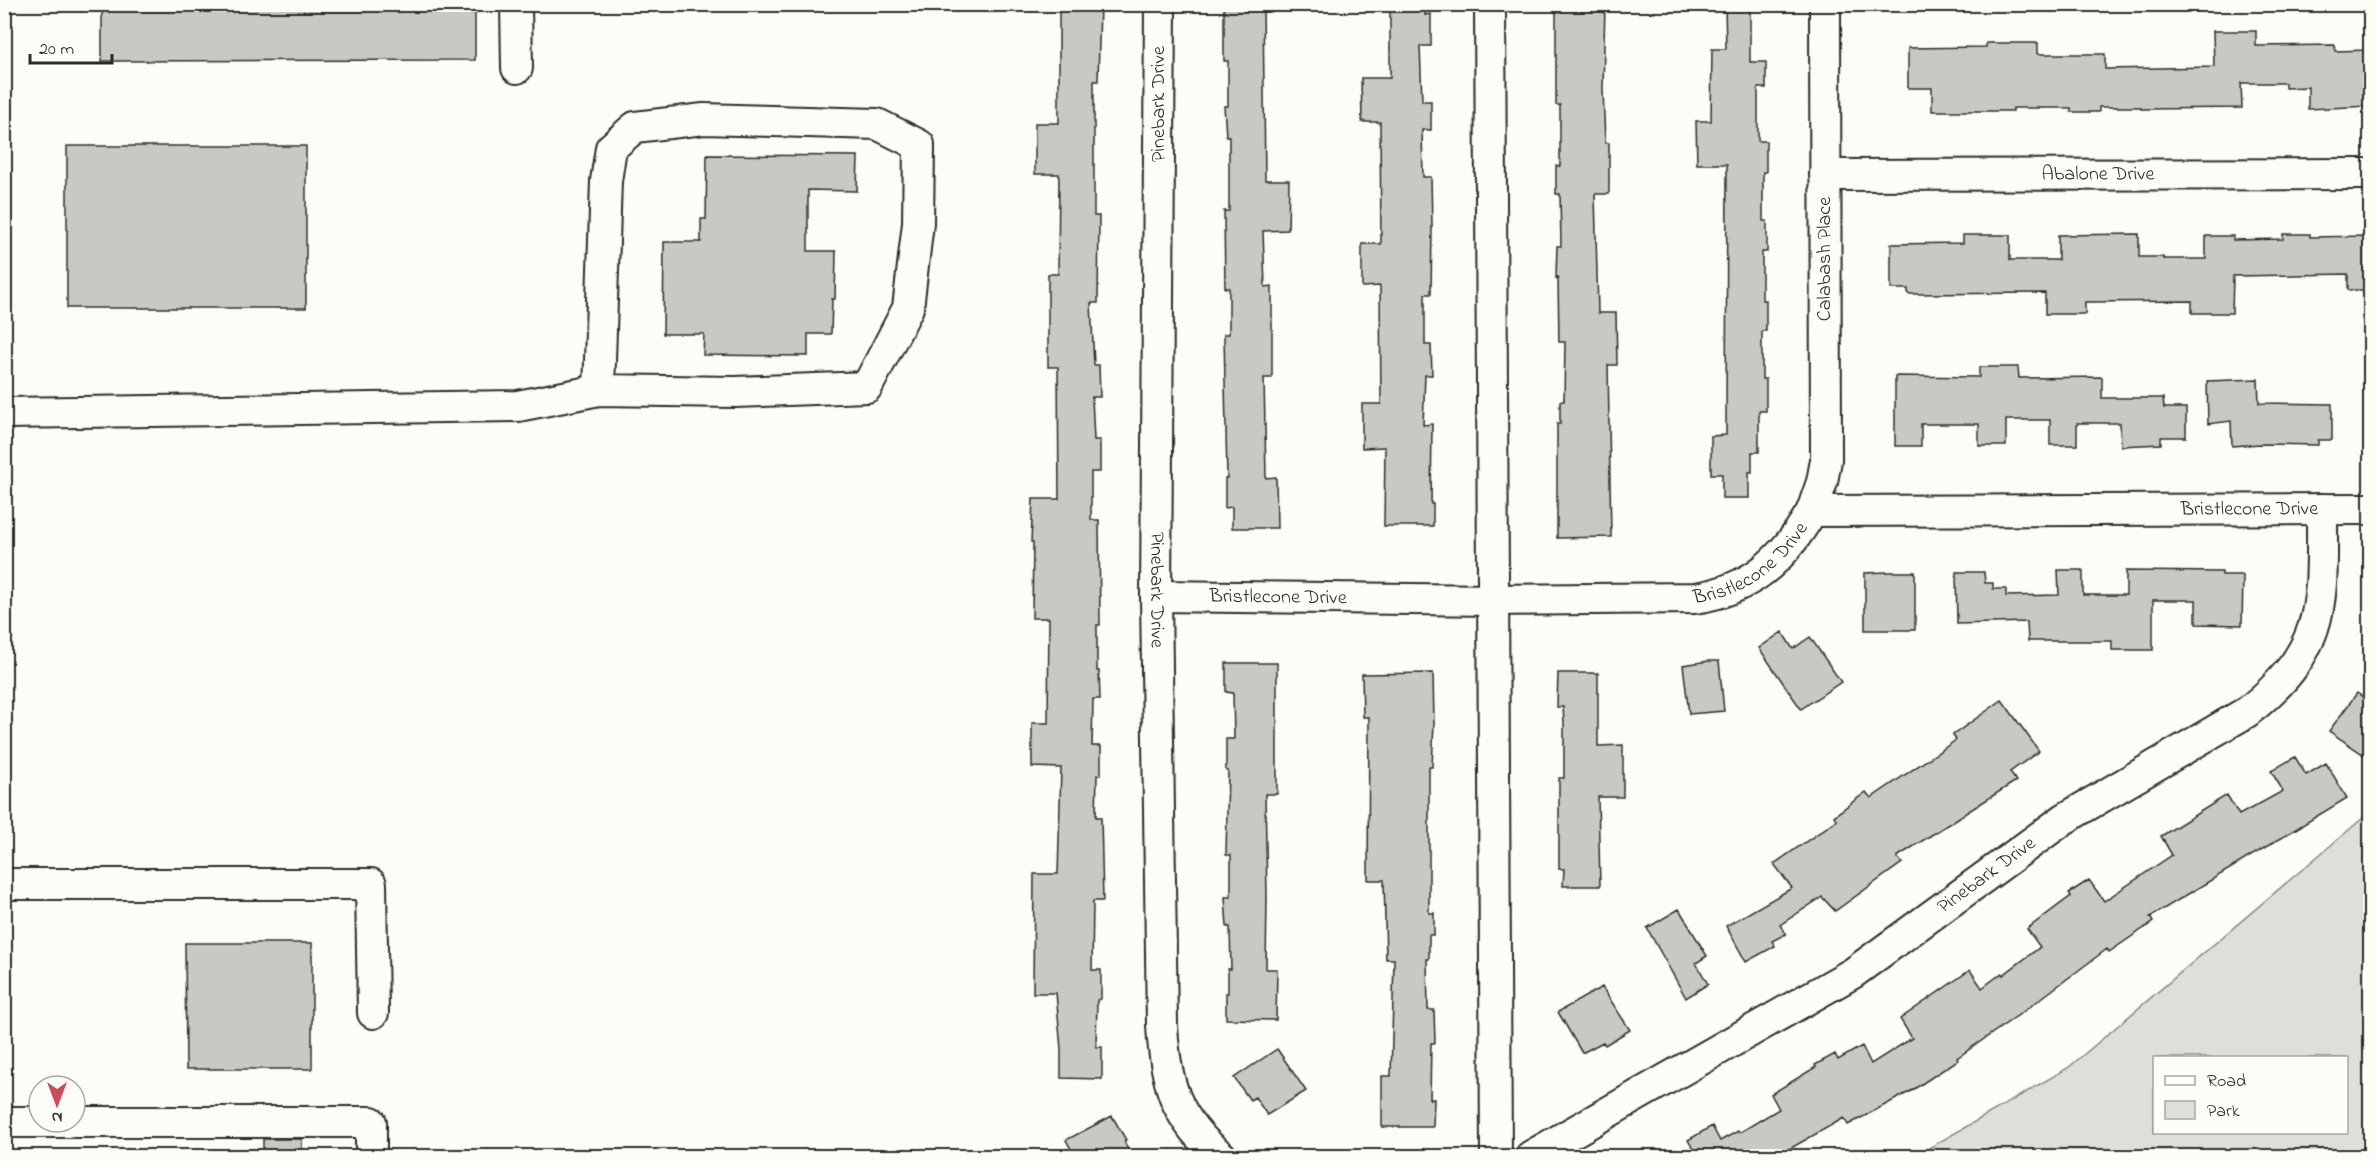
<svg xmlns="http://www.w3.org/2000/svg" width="2375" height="1161" viewBox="0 0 2375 1161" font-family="'Indie Flower',sans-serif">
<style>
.green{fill:#dfdeda;stroke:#858482;stroke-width:1.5;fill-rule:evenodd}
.building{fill:#c9c8c4;stroke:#2b2b2b;stroke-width:1.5}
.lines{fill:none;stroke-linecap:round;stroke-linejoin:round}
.minor-casing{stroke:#2b2b2b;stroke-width:34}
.minor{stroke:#fdfcf7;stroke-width:30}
.labels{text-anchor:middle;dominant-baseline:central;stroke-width:4.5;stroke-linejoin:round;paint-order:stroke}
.street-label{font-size:20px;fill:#2b2b2b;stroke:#fdfcf7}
</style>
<rect width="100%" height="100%" fill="#fdfcf7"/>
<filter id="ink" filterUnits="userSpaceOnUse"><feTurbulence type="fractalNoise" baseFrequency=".0167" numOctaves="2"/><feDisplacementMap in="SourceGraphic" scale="12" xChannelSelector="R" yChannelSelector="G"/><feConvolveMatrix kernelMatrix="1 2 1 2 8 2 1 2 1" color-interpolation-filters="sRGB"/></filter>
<g filter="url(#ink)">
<path class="green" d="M 2370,812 L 2370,1156 L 1915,1156 L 2068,1068 ZM 2154,1058 L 2346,1058 L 2346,1132 L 2154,1132 Z"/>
<path class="building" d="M 102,4 L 475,4 L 475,60 L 102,61 Z
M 1059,4 L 1100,4 L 1098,81 L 1094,81 L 1094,216 L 1099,216 L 1098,303 L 1091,303 L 1094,365 L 1099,365 L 1100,397 L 1092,397 L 1094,440 L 1100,440 L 1100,472 L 1091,472 L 1091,520 L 1099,520 L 1100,625 L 1097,625 L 1097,671 L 1099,671 L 1100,699 L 1093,699 L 1092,746 L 1101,746 L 1101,775 L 1097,775 L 1096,817 L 1101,817 L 1103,901 L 1093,901 L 1092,970 L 1101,970 L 1101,999 L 1097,1000 L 1096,1047 L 1102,1047 L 1102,1079 L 1061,1078 L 1061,1049 L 1056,993 L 1033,993 L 1034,874 L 1058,874 L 1061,768 L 1032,767 L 1032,723 L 1048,723 L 1049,618 L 1032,618 L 1033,542 L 1031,542 L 1033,499 L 1059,499 L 1058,367 L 1048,367 L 1048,274 L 1058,274 L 1059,174 L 1035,174 L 1035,123 L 1059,123 Z
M 1224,4 L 1263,4 L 1265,180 L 1289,180 L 1288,230 L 1263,231 L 1265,287 L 1272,286 L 1272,378 L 1264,378 L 1266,478 L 1276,477 L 1277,528 L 1232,528 L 1232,507 L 1225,508 L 1225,478 L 1227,478 L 1224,334 L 1229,334 L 1229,288 L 1225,288 L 1224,211 L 1229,211 L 1229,136 L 1226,136 L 1224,106 L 1228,106 L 1228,61 L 1224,61 Z
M 1390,4 L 1425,4 L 1425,15 L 1431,14 L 1431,46 L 1420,46 L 1422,101 L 1431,101 L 1431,130 L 1422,130 L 1423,177 L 1431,177 L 1432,227 L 1431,294 L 1425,294 L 1425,345 L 1431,345 L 1432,375 L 1425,375 L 1423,425 L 1432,424 L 1431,504 L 1433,504 L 1433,526 L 1384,526 L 1385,447 L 1362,448 L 1362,404 L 1381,404 L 1380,286 L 1362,287 L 1362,244 L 1381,244 L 1380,122 L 1362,122 L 1361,78 L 1390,78 Z
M 1556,4 L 1605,4 L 1603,89 L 1605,143 L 1609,143 L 1609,194 L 1595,194 L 1598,313 L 1616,313 L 1617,365 L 1608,365 L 1611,537 L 1557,538 L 1557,424 L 1560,424 L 1560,401 L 1564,401 L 1565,342 L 1559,342 L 1558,277 L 1556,278 L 1557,246 L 1561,246 L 1560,194 L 1556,194 L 1556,166 L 1560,166 L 1560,105 L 1556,105 Z
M 1725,4 L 1750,4 L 1750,62 L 1766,62 L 1766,88 L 1758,88 L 1758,141 L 1766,141 L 1766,172 L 1763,172 L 1763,221 L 1767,221 L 1767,252 L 1762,252 L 1762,300 L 1766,300 L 1766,331 L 1762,331 L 1762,379 L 1766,379 L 1766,411 L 1759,411 L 1759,452 L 1752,452 L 1752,472 L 1749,472 L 1749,498 L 1722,498 L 1722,474 L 1711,474 L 1711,436 L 1726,435 L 1727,164 L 1697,164 L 1696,121 L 1711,121 L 1712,49 L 1726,49 Z
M 2213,31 L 2256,31 L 2256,46 L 2335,45 L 2335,51 L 2370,50 L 2370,106 L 2308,109 L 2308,87 L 2285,88 L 2285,83 L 2241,83 L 2242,108 L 2141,109 L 2141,107 L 2099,107 L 2099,112 L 2071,112 L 2071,108 L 2013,108 L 2013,111 L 1932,111 L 1932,88 L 1908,88 L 1908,48 L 1986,47 L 1986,43 L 2038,43 L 2038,54 L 2105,54 L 2105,69 L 2214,67 Z
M 67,146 L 306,146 L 306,308 L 67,308 Z
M 707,155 L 858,156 L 857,191 L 808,190 L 808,251 L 836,251 L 835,299 L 832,299 L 831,334 L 808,334 L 808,356 L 703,355 L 704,334 L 663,334 L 664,242 L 701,242 L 701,219 L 706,219 Z
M 2139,234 L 2139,257 L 2163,257 L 2163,259 L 2206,259 L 2206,236 L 2233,236 L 2233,240 L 2283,239 L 2283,234 L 2310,234 L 2310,237 L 2370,236 L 2370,290 L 2348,290 L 2348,274 L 2233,276 L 2232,313 L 2192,313 L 2192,301 L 2085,302 L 2085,314 L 2045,314 L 2045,293 L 1908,294 L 1908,289 L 1891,289 L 1891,244 L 1963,243 L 1963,235 L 2010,235 L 2010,260 L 2058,260 L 2058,235 Z
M 1979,367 L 2018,367 L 2019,378 L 2102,377 L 2102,398 L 2163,398 L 2164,408 L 2186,408 L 2186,437 L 2161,437 L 2161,444 L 2121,446 L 2120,423 L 2077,423 L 2077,445 L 2050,445 L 2050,420 L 2006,420 L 2006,446 L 1979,446 L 1979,424 L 1921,424 L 1921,446 L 1895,446 L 1895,376 L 1979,377 Z
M 2258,379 L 2259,403 L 2332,404 L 2332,440 L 2318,440 L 2318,445 L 2260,444 L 2232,446 L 2231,421 L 2208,424 L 2207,381 Z
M 2058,570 L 2083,570 L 2083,595 L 2126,595 L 2126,571 L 2222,572 L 2222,575 L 2243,575 L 2242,625 L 2196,624 L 2196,600 L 2153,600 L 2153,650 L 2112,650 L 2112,641 L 2028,641 L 2027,622 L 1957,624 L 1956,572 L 1984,572 L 1985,583 L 1993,583 L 1993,589 L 2006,589 L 2006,596 L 2059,595 Z
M 1888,572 L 1915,572 L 1915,630 L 1865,630 L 1865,573 Z
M 1782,632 L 1793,649 L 1810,637 L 1841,682 L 1801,709 L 1759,648 Z
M 1709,661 L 1719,661 L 1724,711 L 1689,714 L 1683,665 Z
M 1226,663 L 1277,663 L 1277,794 L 1265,794 L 1267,896 L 1266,969 L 1277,969 L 1276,1020 L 1226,1019 L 1226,993 L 1228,993 L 1228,969 L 1231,969 L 1230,927 L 1227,927 L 1225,897 L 1231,897 L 1231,855 L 1226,855 L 1228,771 L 1226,771 L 1226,739 L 1234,739 L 1233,693 L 1226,692 Z
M 1433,673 L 1434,723 L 1432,767 L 1429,767 L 1429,913 L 1434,913 L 1434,935 L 1429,935 L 1429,959 L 1427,959 L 1428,1010 L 1434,1010 L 1435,1043 L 1431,1043 L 1430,1099 L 1434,1099 L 1433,1127 L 1382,1127 L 1382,1076 L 1391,1076 L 1394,959 L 1386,959 L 1384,880 L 1368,880 L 1369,717 L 1363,717 L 1362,674 Z
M 1558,673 L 1598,673 L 1598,746 L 1623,745 L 1623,797 L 1598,797 L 1600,886 L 1563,886 L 1564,869 L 1559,869 L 1559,778 L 1564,778 L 1564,722 L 1563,707 L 1557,707 Z
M 2357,693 L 2370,702 L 2370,759 L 2329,731 Z
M 2002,700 L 2039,751 L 2010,772 L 2016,781 L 1897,857 L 1902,863 L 1835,911 L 1822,897 L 1780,925 L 1786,934 L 1772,941 L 1775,946 L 1746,962 L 1726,926 L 1792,888 L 1774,864 L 1837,820 L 1834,816 L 1866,792 L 1871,798 L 1956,740 L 1953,735 Z
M 2295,757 L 2306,775 L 2326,763 L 2347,798 L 2150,917 L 2153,922 L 2109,952 L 2107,949 L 2027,1009 L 1957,1058 L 1958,1060 L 1911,1091 L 1848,1125 L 1844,1118 L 1777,1156 L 1691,1156 L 1696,1154 L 1688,1140 L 1712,1126 L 1720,1141 L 1738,1131 L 1739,1133 L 1779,1109 L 1771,1094 L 1816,1067 L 1815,1065 L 1835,1054 L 1838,1060 L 1862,1046 L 1871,1064 L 1912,1038 L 1900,1019 L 1970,970 L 1982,988 L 2002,973 L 2003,975 L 2040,947 L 2027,929 L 2071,896 L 2069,893 L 2089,880 L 2104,901 L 2172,855 L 2161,836 L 2227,795 L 2239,815 L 2283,791 L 2271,771 Z
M 1679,909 L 1707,956 L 1696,963 L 1708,984 L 1686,998 L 1647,928 Z
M 185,943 L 312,943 L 312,1069 L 186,1069 Z
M 1602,987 L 1630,1030 L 1605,1045 L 1603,1042 L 1582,1053 L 1558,1012 Z
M 1277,1049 L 1306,1091 L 1267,1115 L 1255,1097 L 1250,1100 L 1234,1078 Z
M 1112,1116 L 1126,1140 L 1124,1141 L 1131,1156 L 1075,1156 L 1066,1140 Z
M 263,1139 L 302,1139 L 302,1156 L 263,1156 Z"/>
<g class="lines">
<g class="minor-casing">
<g id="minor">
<path d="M 516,4 L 517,68"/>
<path id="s1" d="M 1160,4 L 1156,596 L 1162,1025 C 1165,1081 1175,1120 1221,1156"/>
<path d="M 1490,4 L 1496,1156"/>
<path id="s2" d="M 1825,175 L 2370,174"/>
<path d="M 4,413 L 518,406 L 599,390 L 735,392 L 867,387 L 908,308 L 918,223 L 919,145 L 877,124 L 704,119 L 635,127 L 611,148 L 606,181 L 599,390"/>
<path d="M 1812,511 L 1822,482 L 1826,460 L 1825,4"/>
<path id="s3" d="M 1156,596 L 1494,600 L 1695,598 C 1751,590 1784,559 1812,511 L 2370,509"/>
<path d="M 4,884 L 371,884 L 373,1013"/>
<path d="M 4,1122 L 371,1122 L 371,1156"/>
<path id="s4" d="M 1531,1156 L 1853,973 L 2064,819 L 2247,712 C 2328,648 2322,604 2322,509"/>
</g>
</g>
<use href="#minor" class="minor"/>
</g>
</g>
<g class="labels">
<g class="street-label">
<text transform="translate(1159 104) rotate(-90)">Pinebark Drive</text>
<text stroke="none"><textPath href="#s2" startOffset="273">Abalone Drive</textPath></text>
<text transform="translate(1825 259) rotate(-90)">Calabash Place</text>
<text stroke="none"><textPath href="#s3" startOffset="1128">Bristlecone Drive</textPath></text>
<text stroke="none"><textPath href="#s3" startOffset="606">Bristlecone Drive</textPath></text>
<text stroke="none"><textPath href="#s1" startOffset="586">Pinebark Drive</textPath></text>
<text stroke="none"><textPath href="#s3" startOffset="122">Bristlecone Drive</textPath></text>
<text stroke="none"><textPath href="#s4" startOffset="536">Pinebark Drive</textPath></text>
</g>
</g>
<rect width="2375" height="1161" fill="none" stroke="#fdfcf7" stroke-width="24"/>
<rect x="12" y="12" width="2351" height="1137" fill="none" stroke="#2b2b2b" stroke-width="2" filter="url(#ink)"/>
<rect x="2153" y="1056" width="195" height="78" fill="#fdfcf7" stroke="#a9a8a5" stroke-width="1.5"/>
<rect x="2165" y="1076" width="30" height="9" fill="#fdfcf7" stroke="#a9a8a5" stroke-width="1.5"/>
<text x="2207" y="1086" font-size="18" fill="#2b2b2b">Road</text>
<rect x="2165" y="1101" width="30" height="18" fill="#dfdeda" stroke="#a9a8a5" stroke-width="1.5"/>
<text x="2207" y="1116" font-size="18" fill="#2b2b2b">Park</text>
<g transform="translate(57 1104) rotate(180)"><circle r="28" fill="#fdfcf7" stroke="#a9a8a5" stroke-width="1.5"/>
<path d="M0-4.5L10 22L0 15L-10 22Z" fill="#d1495b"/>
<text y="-9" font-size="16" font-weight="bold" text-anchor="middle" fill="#2b2b2b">N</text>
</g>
<path d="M30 54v9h82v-9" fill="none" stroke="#2b2b2b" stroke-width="3"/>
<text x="39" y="54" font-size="18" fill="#2b2b2b" stroke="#fdfcf7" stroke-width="4.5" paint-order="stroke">20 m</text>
</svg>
